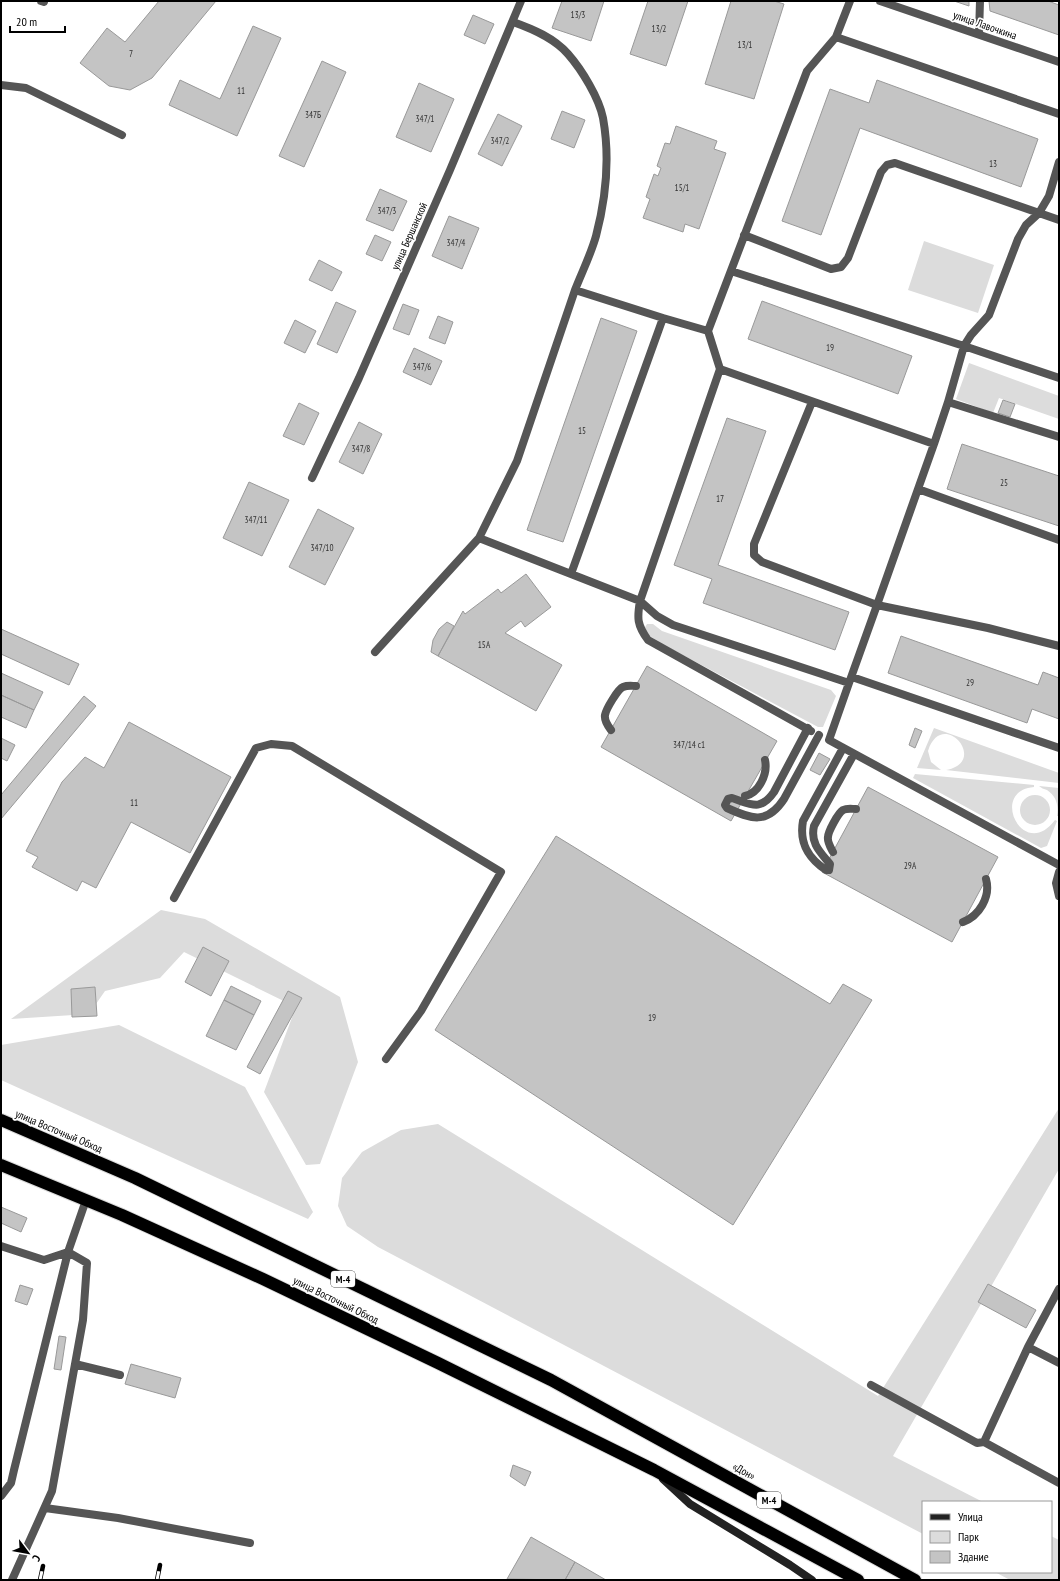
<svg xmlns="http://www.w3.org/2000/svg" width="1060" height="1581" viewBox="0 0 1060 1581" font-family="'PT Sans Narrow',sans-serif">
<style>
.green{fill:#dcdcdc}
.building{fill:#c4c4c4;stroke:#999}
.lines{fill:none;stroke-linecap:round;stroke-linejoin:round}
.highway-casing{stroke:#dbdbdb;stroke-width:14}
.lane{stroke:#555;stroke-width:8}
.street{stroke:#555;stroke-width:8}
.secondary{stroke:#222;stroke-width:8}
.highway{stroke:#000;stroke-width:12}
.rail-casing{stroke:#000;stroke-width:4.5}
.rail{stroke:#fff;stroke-width:3;stroke-dasharray:9;stroke-linecap:butt}
.labels{text-anchor:middle;dominant-baseline:central;stroke-width:3.5;stroke-linejoin:round;paint-order:stroke}
.number-label{font-size:9px;fill:#313131}
.shield{fill:#fff;stroke:#4c4c4c;stroke-width:1}
.shield-label{font-size:10px;font-weight:bold;fill:#000}
.street-label{font-size:11px;fill:#000;stroke:#fff}
</style>
<rect width="100%" height="100%" fill="#fff"/>
<path class="green" d="M 924,241 L 994,265 L 978,313 L 908,290 Z
M 969,363 L 1059,396 L 1059,419 L 999,398 L 993,413 L 956,399 Z
M 647,624 L 653,624 L 662,631 L 831,690 L 836,696 L 823,727 L 818,727 L 662,644 L 647,634 L 644,629 Z
M 934,728 L 1059,773 L 1059,783 L 946,770 C 990,762 942,707 928,751 L 931,762 L 941,770 L 917,768 Z
M 915,774 L 1034,785 L 1034,787 C 988,791 1024,862 1055,820 L 1057,821 L 1047,846 L 1041,848 L 913,778 Z
M 1039,786 L 1059,788 L 1058,816 L 1057,816 C 1059,805 1056,796 1047,790 C 1044,789 1041,788 1039,786 Z
M1020 810a15 15 0 1 1 30 0a15 15 0 1 1-30 0Z
M 161,910 L 205,919 L 340,997 L 358,1062 L 320,1164 L 306,1165 L 264,1092 L 296,1007 L 184,952 L 160,978 L 105,991 L 89,1014 L 11,1019 Z
M 119,1025 L 245,1087 L 313,1212 L 308,1219 L 1,1080 L 1,1045 Z
M 1059,1108 L 1059,1169 L 893,1456 L 983,1502 L 923,1502 L 923,1534 L 378,1247 L 347,1226 L 338,1206 L 342,1178 L 362,1152 L 401,1130 L 438,1124 L 878,1396 Z
M 1051,1536 L 1059,1540 L 1059,1580 L 1010,1580 L 995,1572 L 1051,1572 Z"/>
<path class="building" d="M 159,1 L 216,1 L 152,78 L 130,90 L 109,86 L 80,63 L 107,28 L 125,42 Z
M 562,1 L 604,1 L 591,41 L 552,28 Z
M 648,1 L 688,1 L 666,66 L 630,54 Z
M 731,1 L 774,1 L 784,4 L 754,99 L 705,84 Z
M 954,1 L 969,1 L 969,6 Z
M 989,1 L 1048,1 L 1059,5 L 1059,35 L 990,11 Z
M 473,15 L 494,24 L 485,44 L 464,35 Z
M 253,26 L 281,38 L 237,136 L 169,105 L 180,80 L 220,99 Z
M 322,61 L 346,72 L 304,167 L 279,156 Z
M 877,80 L 1038,139 L 1021,187 L 860,128 L 821,235 L 782,221 L 830,89 L 869,103 Z
M 419,83 L 454,99 L 431,152 L 396,137 Z
M 562,111 L 585,120 L 574,148 L 551,139 Z
M 498,114 L 522,126 L 502,166 L 478,154 Z
M 676,126 L 717,141 L 714,149 L 726,153 L 699,229 L 685,224 L 683,232 L 643,218 L 650,199 L 646,197 L 654,174 L 658,176 L 661,168 L 657,166 L 665,143 L 670,144 Z
M 380,189 L 407,201 L 393,231 L 366,220 Z
M 449,216 L 479,228 L 462,269 L 432,256 Z
M 375,235 L 391,242 L 382,261 L 366,254 Z
M 319,260 L 342,272 L 332,291 L 309,280 Z
M 762,301 L 912,356 L 898,394 L 748,339 Z
M 336,302 L 356,311 L 337,353 L 317,344 Z
M 403,304 L 419,310 L 409,335 L 393,329 Z
M 438,316 L 453,322 L 445,344 L 429,338 Z
M 601,318 L 637,331 L 563,542 L 527,530 Z
M 295,320 L 316,331 L 305,353 L 284,343 Z
M 414,348 L 442,361 L 431,385 L 403,372 Z
M 1003,400 L 1015,404 L 1010,417 L 998,413 Z
M 299,403 L 319,413 L 304,445 L 283,436 Z
M 727,418 L 766,431 L 718,565 L 849,612 L 835,650 L 703,603 L 712,579 L 674,565 Z
M 359,422 L 382,434 L 363,474 L 339,462 Z
M 962,444 L 1059,476 L 1059,526 L 947,489 Z
M 249,482 L 289,500 L 262,556 L 223,538 Z
M 318,509 L 354,528 L 325,585 L 289,567 Z
M 526,574 L 551,607 L 525,627 L 521,621 L 505,633 L 562,665 L 536,711 L 438,656 L 463,611 L 465,614 L 498,589 L 501,593 Z
M 447,622 L 454,626 L 438,656 L 431,652 L 433,640 L 439,629 Z
M 1,629 L 79,664 L 69,685 L 1,654 Z
M 901,636 L 1038,685 L 1043,672 L 1059,678 L 1059,719 L 1032,709 L 1027,723 L 888,673 Z
M 647,666 L 777,741 L 731,821 L 601,747 Z
M 1,673 L 43,692 L 34,710 L 1,695 Z
M 1,695 L 34,710 L 26,728 L 1,717 Z
M 84,696 L 96,706 L 1,819 L 1,795 Z
M 129,722 L 231,777 L 190,853 L 131,822 L 96,888 L 82,881 L 77,891 L 32,867 L 38,857 L 26,851 L 62,782 L 85,757 L 104,768 Z
M 915,728 L 922,731 L 915,748 L 909,745 Z
M 1,738 L 15,745 L 7,761 L 1,758 Z
M 819,753 L 830,759 L 820,775 L 810,770 Z
M 868,787 L 998,857 L 952,942 L 822,872 Z
M 556,836 L 830,1004 L 843,984 L 872,1000 L 733,1225 L 435,1030 Z
M 203,947 L 229,961 L 211,996 L 185,982 Z
M 231,986 L 261,1001 L 254,1015 L 224,1000 Z
M 95,987 L 97,1016 L 72,1017 L 71,989 Z
M 288,991 L 302,998 L 260,1074 L 247,1067 Z
M 224,1000 L 254,1015 L 236,1050 L 206,1036 Z
M 1,1207 L 27,1218 L 21,1232 L 1,1223 Z
M 988,1284 L 1036,1310 L 1026,1328 L 978,1302 Z
M 20,1285 L 33,1289 L 27,1305 L 15,1301 Z
M 59,1336 L 66,1337 L 61,1370 L 54,1369 Z
M 131,1364 L 181,1378 L 175,1398 L 125,1384 Z
M 513,1465 L 531,1472 L 525,1486 L 510,1476 Z
M 531,1537 L 575,1562 L 565,1580 L 507,1579 Z
M 575,1562 L 606,1580 L 565,1580 Z"/>
<g class="lines">
<g class="highway-casing">
<path id="highway" d="M 1,1120 L 135,1178 L 551,1380 L 915,1580
M 1,1165 L 122,1215 L 263,1279 L 438,1363 L 654,1470 L 858,1580"/>
</g>
<path class="lane" d="M 41,1 L 44,2
M 513,22 C 533,29 554,38 568,54 C 582,70 599,98 603,118 C 610,157 606,198 596,236 C 591,254 582,272 575,290
M 979,34 L 980,1
M 836,37 L 850,1
M 1,85 L 26,88 L 122,135
M 1059,162 L 1049,196 L 1039,213 L 1026,225 L 1018,239 L 989,315 L 971,335 L 964,346 L 1059,378
M 744,235 L 831,269 L 841,267 L 848,258 L 881,172 L 887,165 L 895,163 L 1059,220
M 663,318 L 575,290 L 517,461 L 479,538 L 571,574 L 663,318 L 708,331
M 720,369 L 934,444 L 948,402 L 964,346 L 731,271
M 948,402 L 1059,437
M 934,444 L 918,489 L 1059,540
M 918,489 L 877,605 L 988,628 L 1059,646
M 571,574 L 640,601 L 720,369 L 708,331 L 807,71 L 836,37 L 1059,114
M 640,601 L 657,616 L 673,625 L 849,683 L 877,605 L 762,562 L 754,555 L 754,544 L 812,402
M 640,601 C 637,618 637,625 648,640 L 811,731
M 375,652 L 479,538
M 852,677 L 1059,748
M 849,683 L 829,740 L 1059,865
M 808,728 L 774,792 C 760,812 751,804 732,798 L 728,799 L 725,805 L 727,808 C 751,819 767,825 784,799 L 819,735
M 611,730 C 608,726 604,721 605,715 C 606,709 618,689 623,687 C 628,685 632,686 636,686
M 843,748 L 803,821 C 799,843 808,858 826,870 L 829,870 L 830,864 C 820,852 810,843 814,826 L 854,754
M 745,796 C 759,793 768,774 765,760
M 833,852 C 831,848 827,842 828,837 C 828,832 838,813 843,810 C 847,808 852,809 856,809
M 1059,872 L 1056,883 L 1059,896
M 174,898 L 256,748 L 271,744 L 292,746 L 501,872 L 421,1011 L 386,1059
M 963,922 C 979,916 991,897 986,879
M 1,1246 L 44,1260 L 68,1252 L 86,1200
M 1028,1347 L 1059,1363
M 75,1364 L 120,1375
M 871,1385 L 977,1443 L 984,1442 L 1059,1483
M 984,1442 L 1028,1347 L 1059,1289
M 1,1496 L 11,1483 L 14,1470 L 68,1252 L 87,1263 L 83,1320 L 52,1491 L 12,1580
M 45,1508 L 118,1518 L 250,1543"/>
<path class="street" d="M 880,1 L 1059,62
M 312,478 L 359,378 L 450,170 L 521,1"/>
<path class="secondary" d="M 663,1479 L 690,1504 L 790,1565 L 812,1580"/>
<use href="#highway" class="highway"/>
<g class="rail-casing">
<path id="rail" d="M 40,1580 L 43,1566
M 157,1580 L 160,1565"/>
</g>
<use href="#rail" class="rail"/>
</g>
<g class="labels">
<g class="number-label">
<text x="578" y="14">13/3</text>
<text x="659" y="28">13/2</text>
<text x="745" y="44">13/1</text>
<text x="131" y="53">7</text>
<text x="241" y="90">11</text>
<text x="313" y="114">347Б</text>
<text x="425" y="118">347/1</text>
<text x="500" y="140">347/2</text>
<text x="993" y="163">13</text>
<text x="682" y="187">15/1</text>
<text x="387" y="210">347/3</text>
<text x="456" y="242">347/4</text>
<text x="830" y="347">19</text>
<text x="422" y="366">347/6</text>
<text x="582" y="430">15</text>
<text x="361" y="448">347/8</text>
<text x="1004" y="482">25</text>
<text x="720" y="498">17</text>
<text x="256" y="519">347/11</text>
<text x="322" y="547">347/10</text>
<text x="484" y="644">15А</text>
<text x="970" y="682">29</text>
<text x="689" y="744">347/14 с1</text>
<text x="134" y="802">11</text>
<text x="910" y="865">29А</text>
<text x="652" y="1017">19</text>
</g>
<g class="shield">
<rect x="331" y="1271" width="24" height="16" rx="3"/>
<rect x="757" y="1492" width="24" height="16" rx="3"/>
</g>
<g class="shield-label">
<text x="343" y="1279">М-4</text>
<text x="769" y="1500">М-4</text>
</g>
<g class="street-label">
<text transform="translate(985 25) rotate(19)">улица Лавочкина</text>
<text transform="translate(409 236) rotate(-66)">улица Бершанской</text>
<text transform="translate(59 1131) rotate(23)">улица Восточный Обход</text>
<text transform="translate(336 1300) rotate(26)">улица Восточный Обход</text>
<text transform="translate(744 1471) rotate(29)">«Дон»</text>
</g>
</g>
<rect width="1060" height="1581" fill="none" stroke="#000000" stroke-width="4"/>
<rect x="922" y="1501" width="130" height="72" fill="#ffffff" stroke="#999999"/>
<rect x="930" y="1514" width="20" height="6" fill="#222222" stroke="#999999"/>
<text x="958" y="1521" font-size="12" fill="#000000">Улица</text>
<rect x="930" y="1531" width="20" height="12" fill="#dcdcdc" stroke="#999999"/>
<text x="958" y="1541" font-size="12" fill="#000000">Парк</text>
<rect x="930" y="1551" width="20" height="12" fill="#c4c4c4" stroke="#999999"/>
<text x="958" y="1561" font-size="12" fill="#000000">Здание</text>
<g transform="translate(28 1553) rotate(122)" stroke="#ffffff" stroke-width="3" paint-order="stroke">
<path d="M0-3L7 15L0 10L-7 15Z" fill="#000000"/>
<text y="-6" font-size="11" font-weight="bold" text-anchor="middle" fill="#000000">С</text>
</g>
<path d="M10 26v6h55v-6" fill="none" stroke="#000000" stroke-width="2"/>
<text x="16" y="26" font-size="12" fill="#000000" stroke="#ffffff" stroke-width="3" paint-order="stroke">20 m</text>
</svg>
